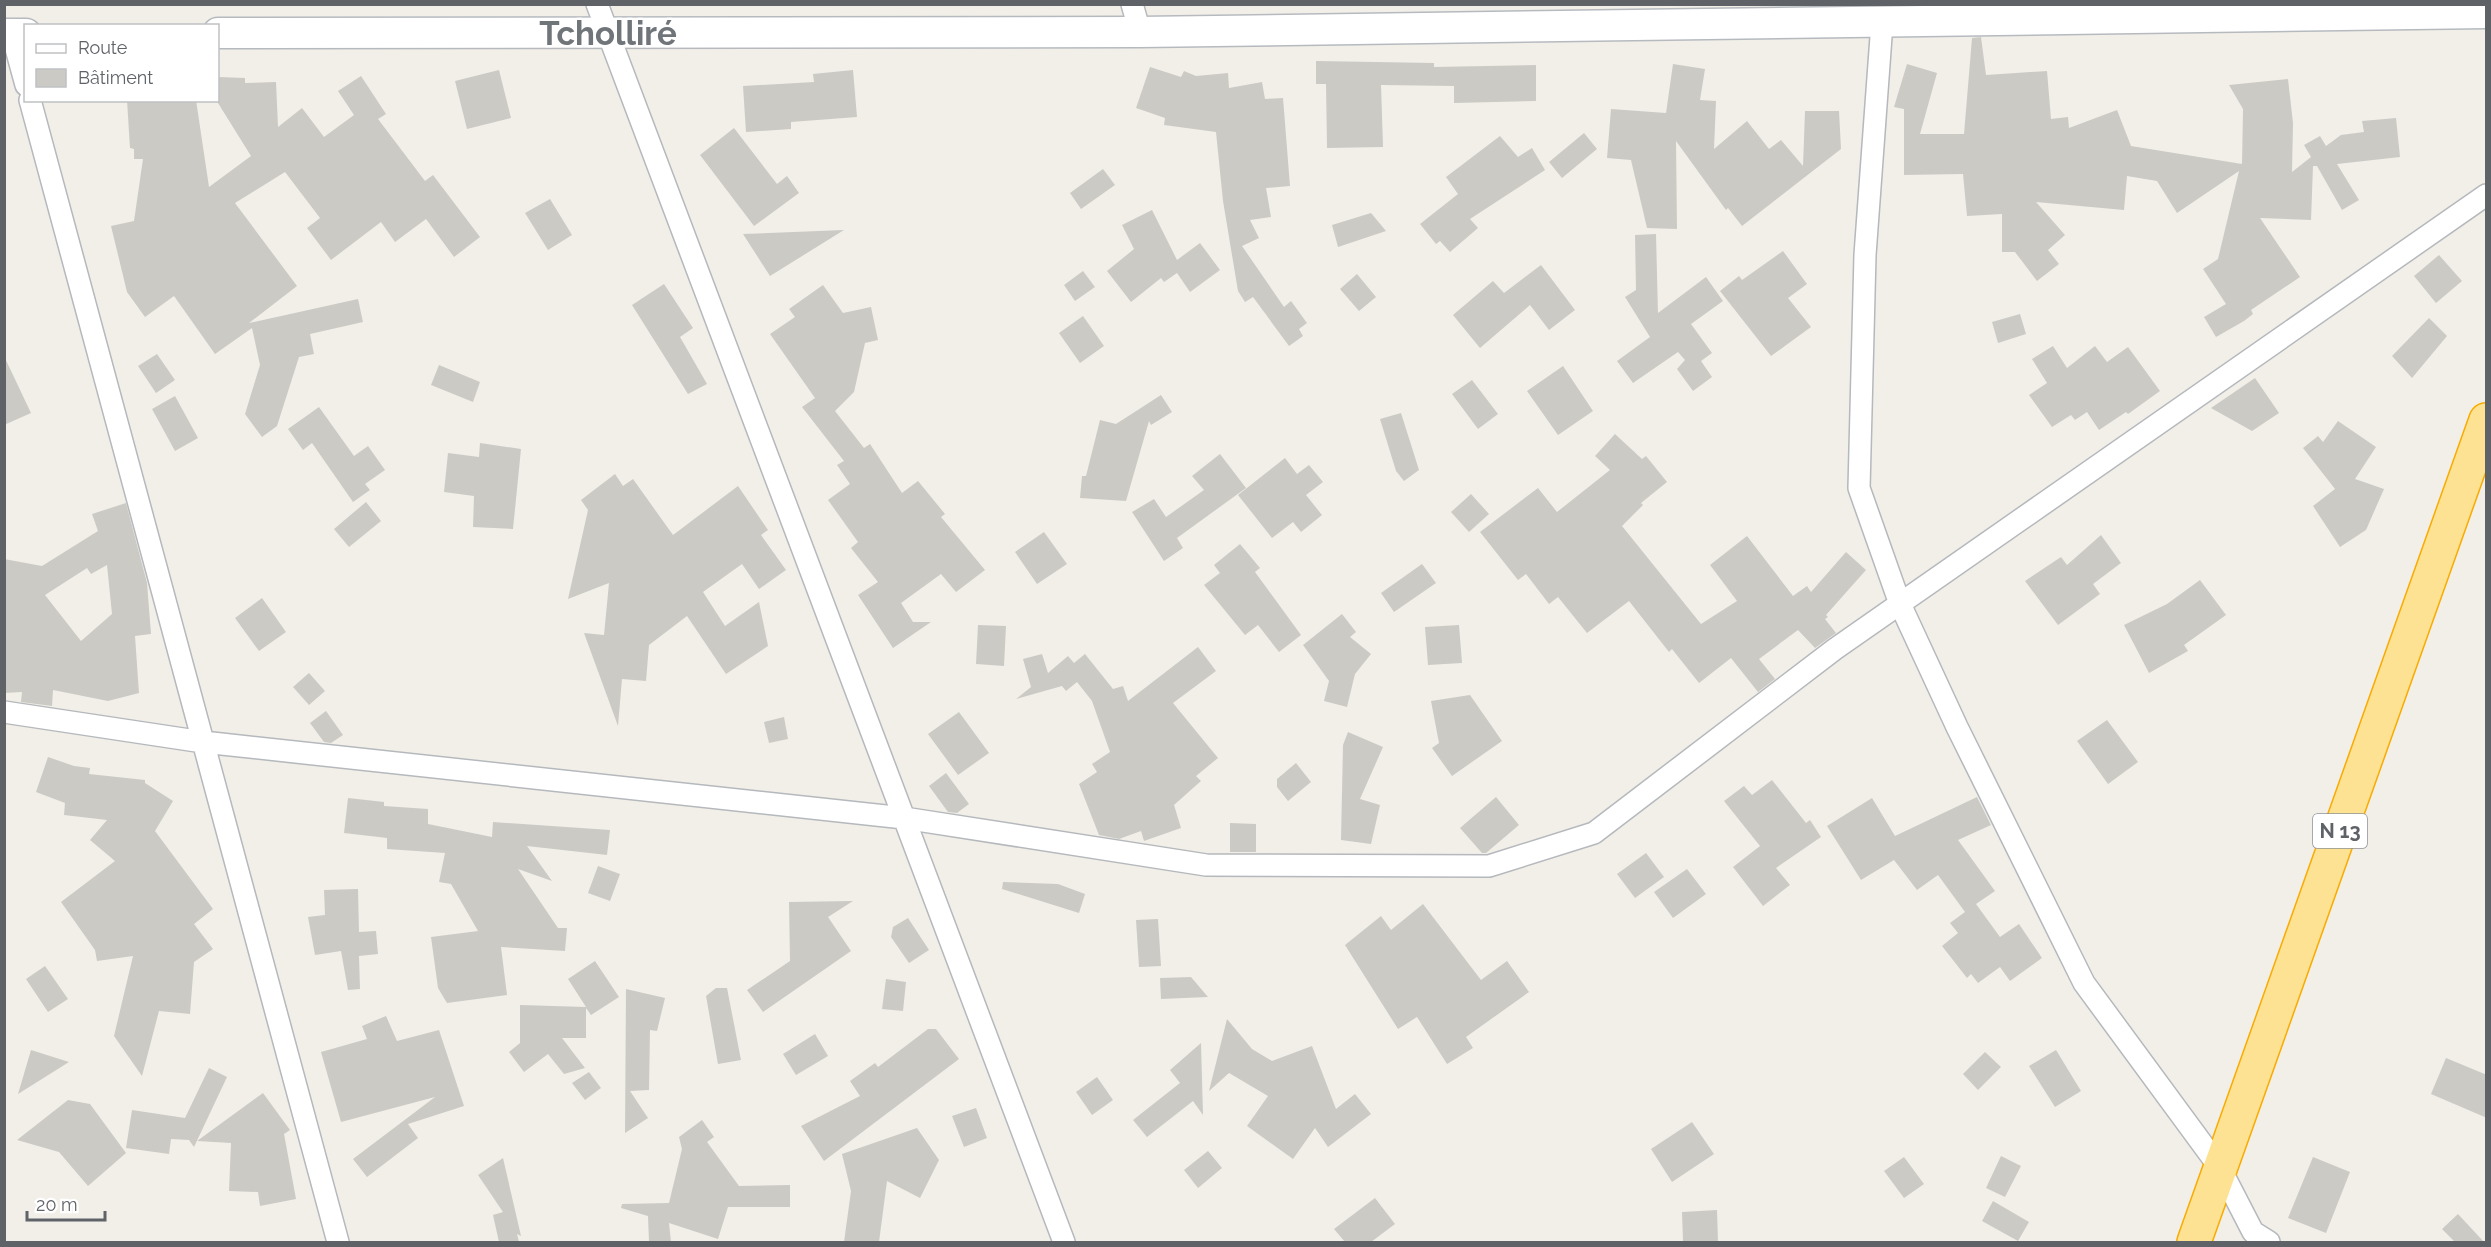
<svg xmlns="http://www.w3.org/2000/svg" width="2491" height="1247" viewBox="0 0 2491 1247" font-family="Raleway,sans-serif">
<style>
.building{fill:#cccac5;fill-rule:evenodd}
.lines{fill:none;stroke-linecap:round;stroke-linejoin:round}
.street-casing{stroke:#b5b8bc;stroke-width:24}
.secondary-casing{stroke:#b6babf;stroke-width:33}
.highway-casing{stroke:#f9ab00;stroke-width:36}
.street{stroke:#fff;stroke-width:21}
.secondary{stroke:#fff;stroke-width:30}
.highway{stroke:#fde293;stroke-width:33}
.labels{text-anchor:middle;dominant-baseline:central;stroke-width:4.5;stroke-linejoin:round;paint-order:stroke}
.shield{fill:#fff;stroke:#8f9295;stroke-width:1.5}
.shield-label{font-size:20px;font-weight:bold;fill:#5f6368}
.town-label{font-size:33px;font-weight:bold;fill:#70757a;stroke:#fff}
</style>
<rect width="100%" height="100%" fill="#f1efe8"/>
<path class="building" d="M 1981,37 L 1986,75 L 2047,71 L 2051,119 L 2068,117 L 2069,128 L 2117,110 L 2131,146 L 2242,164 L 2243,109 L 2229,85 L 2288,79 L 2293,123 L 2292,172 L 2311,157 L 2304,145 L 2320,136 L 2326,146 L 2341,135 L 2364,132 L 2362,121 L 2396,118 L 2400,157 L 2337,164 L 2359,200 L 2342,210 L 2317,166 L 2313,166 L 2311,220 L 2260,218 L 2300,277 L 2251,310 L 2253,314 L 2244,321 L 2216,337 L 2204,317 L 2226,304 L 2203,269 L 2218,259 L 2239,171 L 2177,213 L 2157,181 L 2127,176 L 2124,210 L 2036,202 L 2065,235 L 2048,250 L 2059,264 L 2037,281 L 2015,252 L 2002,252 L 2002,214 L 1967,216 L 1963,174 L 1904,175 L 1904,109 L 1894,107 L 1907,64 L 1937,73 L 1920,134 L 1964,134 L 1972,38 Z
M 1316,61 L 1434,63 L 1434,67 L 1536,65 L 1536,101 L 1454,103 L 1454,86 L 1381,85 L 1383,147 L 1327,148 L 1326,84 L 1316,84 Z
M 1673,64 L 1705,69 L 1700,100 L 1716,101 L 1714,149 L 1747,121 L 1769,149 L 1781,140 L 1803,166 L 1805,111 L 1839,111 L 1841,149 L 1742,226 L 1728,208 L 1726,210 L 1676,141 L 1677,229 L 1647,228 L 1631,160 L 1607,158 L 1611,109 L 1666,113 Z
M 1150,67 L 1181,77 L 1184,71 L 1196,76 L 1228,73 L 1229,88 L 1262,82 L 1265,99 L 1283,98 L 1290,186 L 1266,188 L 1271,217 L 1250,220 L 1259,238 L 1242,246 L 1284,307 L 1291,301 L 1307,323 L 1299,329 L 1303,336 L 1289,346 L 1253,297 L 1245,302 L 1238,291 L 1223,201 L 1216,132 L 1164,125 L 1165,118 L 1136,108 Z
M 499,70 L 511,118 L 467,129 L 455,81 Z
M 853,70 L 857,117 L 791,122 L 791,129 L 746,132 L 743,86 L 814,82 L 813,74 Z
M 361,76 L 386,114 L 378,119 L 425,181 L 433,175 L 480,237 L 454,257 L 426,219 L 395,242 L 381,222 L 331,260 L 307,228 L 320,218 L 285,172 L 235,203 L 297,286 L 249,323 L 358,299 L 363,322 L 310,334 L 314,354 L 299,357 L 277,426 L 262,437 L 245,414 L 260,365 L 252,328 L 215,354 L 174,296 L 145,317 L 127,292 L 111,226 L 134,221 L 143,159 L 134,159 L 134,149 L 130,148 L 127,100 L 196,100 L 209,187 L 251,156 L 218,103 L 218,77 L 245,78 L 245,83 L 276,82 L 278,127 L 302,108 L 324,137 L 354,115 L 338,91 Z
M 734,128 L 777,184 L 787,176 L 799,193 L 754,226 L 700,155 Z
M 1584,133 L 1597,149 L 1562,178 L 1549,162 Z
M 1500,136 L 1518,157 L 1532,148 L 1545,170 L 1470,219 L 1478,228 L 1450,252 L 1440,241 L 1436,244 L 1420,224 L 1458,194 L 1446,177 Z
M 1103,169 L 1115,185 L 1081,209 L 1070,193 Z
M 550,199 L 572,235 L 548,250 L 525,213 Z
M 1152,210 L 1177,260 L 1200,243 L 1220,270 L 1190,292 L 1177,273 L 1164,282 L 1161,278 L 1131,302 L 1107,271 L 1134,249 L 1122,225 Z
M 1371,213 L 1386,231 L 1338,247 L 1332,225 Z
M 844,230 L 770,276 L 743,234 Z
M 1656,234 L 1658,313 L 1706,277 L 1723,301 L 1691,324 L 1712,353 L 1701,361 L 1712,377 L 1693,391 L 1677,369 L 1685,360 L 1678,352 L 1633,383 L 1617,361 L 1650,337 L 1625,297 L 1636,290 L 1635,235 Z
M 1783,251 L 1807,284 L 1788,298 L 1811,327 L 1771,356 L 1720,291 L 1739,276 L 1742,280 Z
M 2439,255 L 2462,281 L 2436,303 L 2414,276 Z
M 1541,265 L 1575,310 L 1549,330 L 1530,305 L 1480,348 L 1453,315 L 1493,281 L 1504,293 Z
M 1083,271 L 1095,287 L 1075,301 L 1064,285 Z
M 1357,274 L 1376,297 L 1359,311 L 1340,289 Z
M 664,284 L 693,328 L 680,337 L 707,384 L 688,394 L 632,305 Z
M 823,285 L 843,313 L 871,307 L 878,340 L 865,343 L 854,392 L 835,411 L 864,448 L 870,444 L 902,493 L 918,481 L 945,514 L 941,517 L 985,570 L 956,592 L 941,574 L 901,603 L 913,622 L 931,622 L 893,648 L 858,595 L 878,582 L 851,548 L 858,542 L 828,500 L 850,484 L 837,465 L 844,461 L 802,407 L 815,398 L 770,334 L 795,317 L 789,309 Z
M 2020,314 L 2026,334 L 1998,343 L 1992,322 Z
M 1083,316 L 1104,346 L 1080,363 L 1059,333 Z
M 2429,318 L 2447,336 L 2412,378 L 2392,356 Z
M 2053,346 L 2067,368 L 2095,346 L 2107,362 L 2128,347 L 2160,391 L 2128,414 L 2126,412 L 2099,430 L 2087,412 L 2075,420 L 2071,415 L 2052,427 L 2029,395 L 2047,383 L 2032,359 Z
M 157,354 L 175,380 L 156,393 L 138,366 Z
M 4,356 L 31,413 L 4,425 Z
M 439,365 L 480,382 L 473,402 L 431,385 Z
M 1563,366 L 1593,411 L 1558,435 L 1527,391 Z
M 2255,378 L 2279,413 L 2252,431 L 2211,408 Z
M 1472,380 L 1498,414 L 1478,429 L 1452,394 Z
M 1161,395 L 1172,412 L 1151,425 L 1149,421 L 1126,501 L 1080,498 L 1082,476 L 1086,476 L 1100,420 L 1116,424 Z
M 175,396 L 198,438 L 175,451 L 152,409 Z
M 319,407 L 354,456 L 368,446 L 385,470 L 365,484 L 370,490 L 353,502 L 312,443 L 303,450 L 288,429 Z
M 1401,413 L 1419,470 L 1404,481 L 1396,471 L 1380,419 Z
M 2338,421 L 2376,447 L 2355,479 L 2384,489 L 2366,530 L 2340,547 L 2313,506 L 2335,489 L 2303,448 L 2318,436 L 2323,442 Z
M 1615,434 L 1642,459 L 1646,456 L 1667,482 L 1641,503 L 1643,505 L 1622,526 L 1701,624 L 1737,601 L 1710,565 L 1747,536 L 1793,596 L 1807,586 L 1811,592 L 1846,552 L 1866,570 L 1826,615 L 1828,617 L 1825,619 L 1836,633 L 1815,648 L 1798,630 L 1759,659 L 1775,679 L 1758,692 L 1731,658 L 1699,683 L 1672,649 L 1669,652 L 1629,601 L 1587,633 L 1558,597 L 1549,604 L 1526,574 L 1518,580 L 1480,532 L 1538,488 L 1557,512 L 1610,470 L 1595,456 Z
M 480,443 L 521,449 L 513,529 L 473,527 L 474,496 L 444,492 L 448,453 L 479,457 Z
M 1220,454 L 1246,488 L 1177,538 L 1183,548 L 1164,561 L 1132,512 L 1154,499 L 1166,517 L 1204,490 L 1192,476 Z
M 1285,458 L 1297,474 L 1309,465 L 1323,482 L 1306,495 L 1322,515 L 1301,532 L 1293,522 L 1272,538 L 1238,495 Z
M 615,474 L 623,486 L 633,479 L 673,535 L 738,486 L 768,530 L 761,535 L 786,570 L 759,589 L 742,564 L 703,592 L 725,626 L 759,602 L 768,646 L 726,674 L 687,616 L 649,645 L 646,681 L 622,679 L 618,726 L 584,633 L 604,635 L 609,583 L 568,599 L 588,510 L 581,500 Z
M 1471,494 L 1489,514 L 1469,532 L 1451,512 Z
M 366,502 L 381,521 L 349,547 L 334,529 Z
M 126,503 L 147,583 L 151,634 L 135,636 L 139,693 L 108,701 L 53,690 L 52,706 L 21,702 L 22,692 L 4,693 L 4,559 L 42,566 L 98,531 L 92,514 ZM 107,565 L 112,614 L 81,641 L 45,595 L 87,568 L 91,574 Z
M 1044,532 L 1067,564 L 1037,584 L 1015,552 Z
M 2101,535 L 2121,563 L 2093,584 L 2100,594 L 2058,625 L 2025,581 L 2061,557 L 2067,565 Z
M 1240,544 L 1260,568 L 1255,572 L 1301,635 L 1279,652 L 1258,625 L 1245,635 L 1204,585 L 1220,573 L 1214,565 Z
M 1422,564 L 1436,583 L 1394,612 L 1381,593 Z
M 2200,580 L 2226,615 L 2184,645 L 2188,651 L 2149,673 L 2124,625 L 2167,604 Z
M 262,598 L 286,632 L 259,651 L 235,618 Z
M 1342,614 L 1356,632 L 1350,637 L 1371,654 L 1355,674 L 1347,707 L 1324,701 L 1329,681 L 1303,645 Z
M 978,625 L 1006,626 L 1004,666 L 976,664 Z
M 1459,625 L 1462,663 L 1428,665 L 1425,627 Z
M 1198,647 L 1216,671 L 1173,703 L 1218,758 L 1196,776 L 1201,781 L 1174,805 L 1181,828 L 1144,841 L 1141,831 L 1119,839 L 1099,835 L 1079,784 L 1097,772 L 1092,764 L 1110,752 L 1092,701 L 1077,682 L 1066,691 L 1062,686 L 1016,699 L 1031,687 L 1023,659 L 1042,654 L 1048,673 L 1068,656 L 1074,663 L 1085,654 L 1113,689 L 1123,686 L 1128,701 Z
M 309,673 L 325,691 L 309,705 L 293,687 Z
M 1470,695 L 1502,741 L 1452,776 L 1432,748 L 1439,743 L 1431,701 Z
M 326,711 L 343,735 L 331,743 L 324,742 L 310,723 Z
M 959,712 L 989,753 L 958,775 L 928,734 Z
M 784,717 L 788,739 L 769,743 L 764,722 Z
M 2107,720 L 2138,762 L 2108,784 L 2077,741 Z
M 1348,732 L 1383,747 L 1360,799 L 1380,805 L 1371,844 L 1341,840 L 1343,745 Z
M 48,757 L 74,766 L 90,768 L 89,774 L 145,780 L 145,783 L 173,801 L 155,831 L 213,909 L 194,924 L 213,949 L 194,962 L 190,1014 L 159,1011 L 142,1076 L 114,1036 L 133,956 L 97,961 L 95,950 L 61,902 L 115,861 L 90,840 L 107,820 L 64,815 L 65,803 L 36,792 Z
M 1296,763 L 1311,782 L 1288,801 L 1277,787 L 1277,779 Z
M 946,773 L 969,804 L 957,813 L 948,812 L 929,786 Z
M 1772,780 L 1806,823 L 1810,820 L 1821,837 L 1776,868 L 1790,885 L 1763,906 L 1733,867 L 1760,846 L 1724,801 L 1744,786 L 1752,795 Z
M 1496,797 L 1519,825 L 1486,853 L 1482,853 L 1460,828 Z
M 1977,797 L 1991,825 L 1958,840 L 1995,891 L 1976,904 L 2000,937 L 2019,924 L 2042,958 L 2010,981 L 2000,967 L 1978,983 L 1971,974 L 1967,978 L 1942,946 L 1958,933 L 1950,923 L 1965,912 L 1938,875 L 1917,890 L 1894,860 L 1861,880 L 1827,826 L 1872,798 L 1895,836 Z
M 348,798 L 384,802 L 384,806 L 428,809 L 428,824 L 492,837 L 493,822 L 610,830 L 607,855 L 527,846 L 552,881 L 518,869 L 558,928 L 567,928 L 565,951 L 501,947 L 507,995 L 447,1003 L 438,988 L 431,937 L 478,931 L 451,884 L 439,882 L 445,853 L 387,849 L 387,838 L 344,833 Z
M 1230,823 L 1256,824 L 1256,852 L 1230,852 Z
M 1646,853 L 1664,877 L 1635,898 L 1617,874 Z
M 598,866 L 620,874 L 610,901 L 588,893 Z
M 1687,869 L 1706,894 L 1673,918 L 1654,892 Z
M 1003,882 L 1058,884 L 1085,894 L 1079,913 L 1002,889 Z
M 358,889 L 359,932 L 376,931 L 378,954 L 359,956 L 360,989 L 348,990 L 341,951 L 315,955 L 308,917 L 325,915 L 324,890 Z
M 853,901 L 828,917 L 851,951 L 763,1012 L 747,990 L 790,961 L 789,902 Z
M 1423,904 L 1481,980 L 1507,961 L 1529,992 L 1466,1037 L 1473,1048 L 1447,1064 L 1417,1017 L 1398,1029 L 1345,945 L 1381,916 L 1391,930 Z
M 908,918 L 929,950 L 909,963 L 891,937 L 893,927 Z
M 1158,919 L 1161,966 L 1139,967 L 1136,920 Z
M 595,961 L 619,997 L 591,1015 L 586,1008 L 586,1038 L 562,1038 L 585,1068 L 564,1074 L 548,1054 L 524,1072 L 509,1052 L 520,1043 L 520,1005 L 586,1007 L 568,979 Z
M 45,966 L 68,999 L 48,1012 L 26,979 Z
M 1191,977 L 1208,997 L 1161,999 L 1160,978 Z
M 886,979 L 906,982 L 903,1011 L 882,1009 Z
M 716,988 L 727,988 L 741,1060 L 718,1064 L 706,996 Z
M 626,989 L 665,998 L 657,1031 L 650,1030 L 649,1090 L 630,1091 L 648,1118 L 625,1133 Z
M 386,1016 L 397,1041 L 439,1030 L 464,1106 L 408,1124 L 418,1138 L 367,1177 L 353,1159 L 435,1097 L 341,1122 L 321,1052 L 367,1039 L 362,1026 Z
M 1227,1019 L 1252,1049 L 1272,1061 L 1312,1046 L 1336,1109 L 1355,1094 L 1371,1114 L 1328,1147 L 1315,1128 L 1293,1159 L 1247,1126 L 1268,1096 L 1229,1073 L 1209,1091 Z
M 928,1029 L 936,1029 L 959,1059 L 824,1161 L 801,1126 L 860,1096 L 850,1081 L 875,1063 L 878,1067 Z
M 815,1034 L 828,1056 L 796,1075 L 783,1054 Z
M 1201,1043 L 1203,1115 L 1193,1101 L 1147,1137 L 1133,1120 L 1180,1083 L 1170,1070 Z
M 31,1050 L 69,1062 L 18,1094 Z
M 2056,1050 L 2081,1091 L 2055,1107 L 2029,1066 Z
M 1985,1052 L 2001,1067 L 1978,1090 L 1963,1074 Z
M 2446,1058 L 2487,1075 L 2487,1118 L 2431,1094 Z
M 209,1068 L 227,1077 L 194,1147 L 189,1140 L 171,1139 L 169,1154 L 126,1148 L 132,1110 L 185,1118 Z
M 589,1072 L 601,1088 L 585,1100 L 572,1083 Z
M 1097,1077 L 1113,1100 L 1092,1115 L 1076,1092 Z
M 263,1093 L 290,1130 L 284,1134 L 296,1199 L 260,1206 L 258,1192 L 229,1191 L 231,1143 L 197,1141 Z
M 68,1100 L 90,1104 L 126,1153 L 88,1186 L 59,1152 L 17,1140 Z
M 976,1108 L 987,1138 L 964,1147 L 952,1116 Z
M 702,1120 L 714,1137 L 707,1142 L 739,1186 L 790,1185 L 790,1207 L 728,1207 L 718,1239 L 669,1223 L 671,1242 L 649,1242 L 648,1216 L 621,1208 L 622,1204 L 669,1203 L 682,1149 L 679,1137 Z
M 1692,1122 L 1714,1154 L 1672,1182 L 1651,1149 Z
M 917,1128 L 939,1160 L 920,1198 L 887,1181 L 879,1242 L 844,1242 L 851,1191 L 842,1154 Z
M 1208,1151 L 1222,1168 L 1198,1188 L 1184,1170 Z
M 2001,1156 L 2021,1166 L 2005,1197 L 1986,1188 Z
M 1904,1157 L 1924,1184 L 1904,1198 L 1884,1171 Z
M 2313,1157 L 2350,1172 L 2326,1233 L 2288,1218 Z
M 503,1158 L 521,1236 L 517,1234 L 519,1242 L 499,1242 L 493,1215 L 503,1212 L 478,1175 Z
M 1375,1198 L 1395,1224 L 1371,1242 L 1345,1242 L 1334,1229 Z
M 1993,1201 L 2029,1222 L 2018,1241 L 1982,1221 Z
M 1717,1210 L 1718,1242 L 1683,1242 L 1682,1212 Z
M 2458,1214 L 2484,1242 L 2455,1242 L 2442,1229 Z"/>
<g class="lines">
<g class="street-casing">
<path id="street" d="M 597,4 L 1064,1242
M 1132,4 L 1140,32
M 1882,23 L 1865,255 L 1859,488 L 1900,604 L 1957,727 L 2084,983 L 2220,1168 L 2253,1232 L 2269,1242
M 12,34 L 26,85
M 30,100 L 338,1242
M 4,712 L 203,742 L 904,818 L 1206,865 L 1489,866 L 1594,833 L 1835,649 L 2486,195"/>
</g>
<g class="secondary-casing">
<path id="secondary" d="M 218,33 L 1140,32 L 2486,13
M 4,34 L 26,34"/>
</g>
<g class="highway-casing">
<path id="highway" d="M 2194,1242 L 2486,420"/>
</g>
<use href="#street" class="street"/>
<use href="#secondary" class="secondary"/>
<use href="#highway" class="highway"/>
</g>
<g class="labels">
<rect class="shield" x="2313" y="814" width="54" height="34" rx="4.5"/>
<g class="shield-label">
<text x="2340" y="831">N 13</text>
</g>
<g class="town-label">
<text x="608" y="33">Tcholliré</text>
</g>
</g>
<rect width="2491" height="1247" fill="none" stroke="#5f6368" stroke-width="12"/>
<rect x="24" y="24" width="195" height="78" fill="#ffffff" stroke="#bfc1c3" stroke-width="1.5"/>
<rect x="36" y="44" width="30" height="9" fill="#ffffff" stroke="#bfc1c3" stroke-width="1.5"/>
<text x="78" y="54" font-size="18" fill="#5f6368">Route</text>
<rect x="36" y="69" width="30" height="18" fill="#cccac5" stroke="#bfc1c3" stroke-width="1.5"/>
<text x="78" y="84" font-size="18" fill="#5f6368">Bâtiment</text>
<path d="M27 1211v9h78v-9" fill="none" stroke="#5f6368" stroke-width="3"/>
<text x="36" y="1211" font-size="18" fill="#5f6368" stroke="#ffffff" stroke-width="4.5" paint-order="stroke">20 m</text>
</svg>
